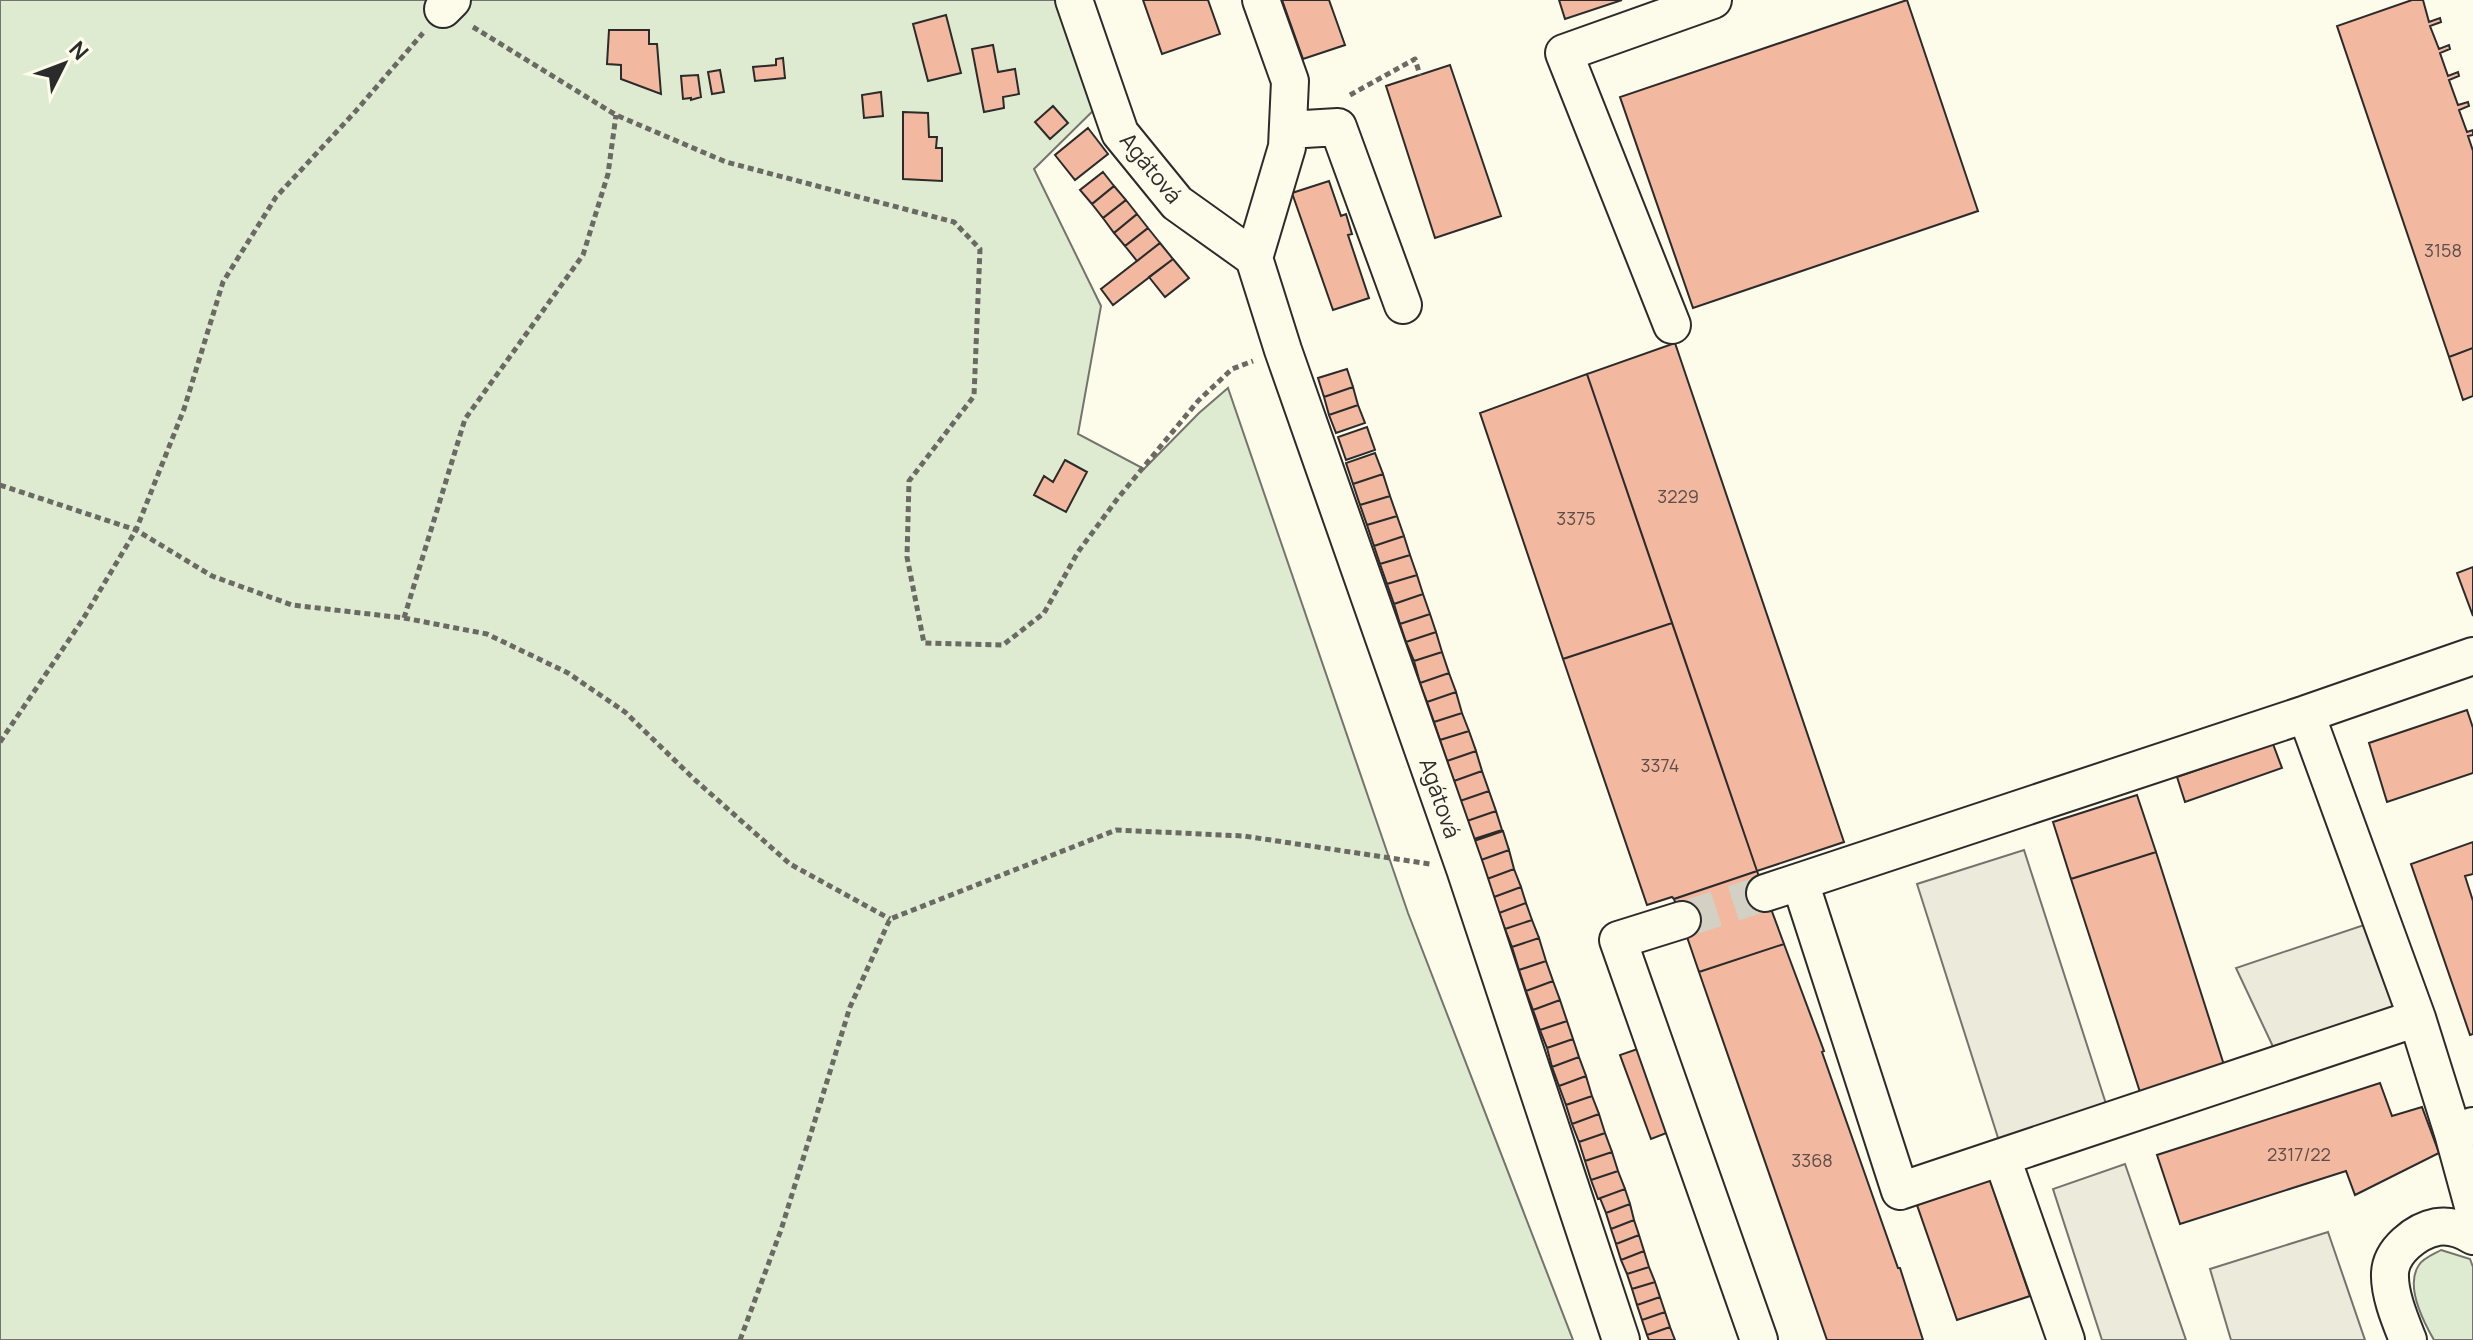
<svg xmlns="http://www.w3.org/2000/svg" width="2473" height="1340" viewBox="0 0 2473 1340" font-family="Manrope,sans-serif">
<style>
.green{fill:#deebd1;stroke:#74746e;stroke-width:2}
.parking{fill:#eceadb;stroke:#74746e;stroke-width:2}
.building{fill:#f2b8a0;stroke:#2b2b2b;stroke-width:2}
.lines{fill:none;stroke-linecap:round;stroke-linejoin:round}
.minor-tunnel{stroke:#d3d1c4;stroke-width:36;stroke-dasharray:36 18;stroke-linecap:butt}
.minor-casing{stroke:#2b2b2b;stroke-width:40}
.path{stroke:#6a6964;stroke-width:5;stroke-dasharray:6 4;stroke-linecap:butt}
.minor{stroke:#fdfbea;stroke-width:36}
.labels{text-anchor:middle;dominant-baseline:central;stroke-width:6;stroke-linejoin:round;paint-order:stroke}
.number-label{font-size:18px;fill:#5d4e48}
.street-label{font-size:22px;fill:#2b2b2b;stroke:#fdfbea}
</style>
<rect width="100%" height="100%" fill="#fdfbea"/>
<path class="green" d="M 0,0 L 1074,0 L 1107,97 L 1034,169 L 1101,306 L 1078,434 L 1144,469 L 1199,413 L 1228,388 L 1408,913 L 1573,1340 L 0,1340 Z
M 2441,1250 L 2470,1259 L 2473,1267 L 2473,1340 L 2434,1340 C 2423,1321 2405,1285 2419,1265 C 2423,1258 2434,1254 2441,1250 Z"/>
<path class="parking" d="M 2024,850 L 2108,1110 L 2000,1144 L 1917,884 Z
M 2370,923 L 2399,1010 L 2276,1053 L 2236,968 Z
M 2125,1164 L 2186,1340 L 2102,1340 L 2053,1189 Z
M 2328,1232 L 2365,1340 L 2231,1340 L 2210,1269 Z"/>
<path class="building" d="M 1143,0 L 1208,0 L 1220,34 L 1162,54 Z
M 1282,0 L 1329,0 L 1345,45 L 1303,59 Z
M 1559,0 L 1622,0 L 1565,19 Z
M 1907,0 L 1978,211 L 1693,308 L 1620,97 Z
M 2412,0 L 2423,0 L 2429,22 L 2440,18 L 2441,22 L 2430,26 L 2439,49 L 2449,45 L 2450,49 L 2440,53 L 2448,76 L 2458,72 L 2459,76 L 2449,80 L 2458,105 L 2468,102 L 2469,106 L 2459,110 L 2467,132 L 2473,130 L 2473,135 L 2468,136 L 2473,151 L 2473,348 L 2449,357 L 2337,26 Z
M 946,15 L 961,73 L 928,81 L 913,24 Z
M 609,30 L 649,30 L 649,44 L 657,44 L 661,94 L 621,79 L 621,65 L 607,64 Z
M 993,45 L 998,72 L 1015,69 L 1019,94 L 1003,97 L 1004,108 L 984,112 L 972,49 Z
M 783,58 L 785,78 L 755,81 L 753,67 L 776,65 L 776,59 Z
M 1450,65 L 1501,216 L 1435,238 L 1386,86 Z
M 720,70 L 724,92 L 712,94 L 708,72 Z
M 698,75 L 701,97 L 691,100 L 691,98 L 683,99 L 681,76 Z
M 881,92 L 883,116 L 864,118 L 862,95 Z
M 1053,106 L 1068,123 L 1050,139 L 1035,122 Z
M 903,112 L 928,113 L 929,137 L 937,137 L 936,148 L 942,148 L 942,181 L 903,179 Z
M 1088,128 L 1108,154 L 1075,180 L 1055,155 Z
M 1103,172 L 1114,186 L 1092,204 L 1080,190 Z
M 1329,181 L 1341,216 L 1346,214 L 1352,234 L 1348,235 L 1369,298 L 1333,310 L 1292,193 Z
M 1114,186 L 1126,200 L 1103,218 L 1092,204 Z
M 1126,200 L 1137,214 L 1114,233 L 1103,218 Z
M 1137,214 L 1148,228 L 1125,246 L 1114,233 Z
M 1148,228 L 1160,243 L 1137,261 L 1125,246 Z
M 1160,243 L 1173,259 L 1113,305 L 1101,289 Z
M 1173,259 L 1189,278 L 1165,297 L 1149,277 Z
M 1675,343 L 1844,842 L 1757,871 L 1587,374 Z
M 2473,348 L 2473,396 L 2463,400 L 2449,357 Z
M 1347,369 L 1353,387 L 1324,397 L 1318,378 Z
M 1587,374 L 1672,623 L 1563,659 L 1480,413 Z
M 1353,387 L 1358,405 L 1329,415 L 1324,397 Z
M 1358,405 L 1365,423 L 1336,433 L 1329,415 Z
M 1367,427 L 1375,450 L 1346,460 L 1338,437 Z
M 1375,453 L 1383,474 L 1353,484 L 1346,463 Z
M 1065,460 L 1087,472 L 1066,512 L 1034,495 L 1044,476 L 1053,482 Z
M 1383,474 L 1390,496 L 1360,505 L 1353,484 Z
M 1390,496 L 1397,516 L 1367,525 L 1360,505 Z
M 1397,516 L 1404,536 L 1374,546 L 1367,525 Z
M 1404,536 L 1410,555 L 1380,564 L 1374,546 Z
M 1410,555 L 1417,575 L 1387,584 L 1380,564 Z
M 2473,567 L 2473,616 L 2457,573 Z
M 1417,575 L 1423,594 L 1394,604 L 1387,584 Z
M 1423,594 L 1430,614 L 1400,624 L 1394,604 Z
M 1430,614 L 1436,632 L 1406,642 L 1400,624 Z
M 1672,623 L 1757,871 L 1674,899 L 1672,897 L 1647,905 L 1563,659 Z
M 1436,632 L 1442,652 L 1414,661 L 1406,642 Z
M 1442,652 L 1449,673 L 1420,683 L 1414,661 Z
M 1449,673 L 1456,692 L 1427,702 L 1420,683 Z
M 1456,692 L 1462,713 L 1434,722 L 1427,702 Z
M 2467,710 L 2473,728 L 2473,773 L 2387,802 L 2369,743 Z
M 1462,713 L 1469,731 L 1440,740 L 1434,722 Z
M 1469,731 L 1476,751 L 1447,761 L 1440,740 Z
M 2273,744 L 2282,768 L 2185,802 L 2177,777 Z
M 1476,751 L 1482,771 L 1454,781 L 1447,761 Z
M 1482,771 L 1489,791 L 1460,801 L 1454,781 Z
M 1489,791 L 1496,811 L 1467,821 L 1460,801 Z
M 2137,795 L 2156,852 L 2071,879 L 2053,822 Z
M 1496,811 L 1502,830 L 1474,839 L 1467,821 Z
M 1503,831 L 1509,850 L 1481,860 L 1474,841 Z
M 2473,842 L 2473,874 L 2465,876 L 2473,901 L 2473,1034 L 2470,1035 L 2411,864 Z
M 1509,850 L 1514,869 L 1487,879 L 1481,860 Z
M 2156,852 L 2224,1065 L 2140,1092 L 2071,879 Z
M 1514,869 L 1521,887 L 1494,897 L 1487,879 Z
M 1757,871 L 1784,944 L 1699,972 L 1674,899 Z
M 1521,887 L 1526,903 L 1499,913 L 1494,897 Z
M 1526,903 L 1532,920 L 1505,929 L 1499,913 Z
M 1532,920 L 1539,938 L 1512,947 L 1505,929 Z
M 1539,938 L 1546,961 L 1519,970 L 1512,947 Z
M 1784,944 L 1824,1051 L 1822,1052 L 1898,1268 L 1900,1268 L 1923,1340 L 1827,1340 L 1699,972 Z
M 1546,961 L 1553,981 L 1526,991 L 1519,970 Z
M 1553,981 L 1560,1000 L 1533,1010 L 1526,991 Z
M 1560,1000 L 1567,1021 L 1540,1030 L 1533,1010 Z
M 1567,1021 L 1573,1039 L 1547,1048 L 1540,1030 Z
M 1573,1039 L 1579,1057 L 1552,1067 L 1547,1048 Z
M 1646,1046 L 1677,1129 L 1651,1139 L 1620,1055 Z
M 1579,1057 L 1586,1076 L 1559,1086 L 1552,1067 Z
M 1586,1076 L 1592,1096 L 1566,1105 L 1559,1086 Z
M 2380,1083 L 2392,1116 L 2422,1107 L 2439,1153 L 2355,1195 L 2346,1171 L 2180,1224 L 2157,1155 Z
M 1592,1096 L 1599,1114 L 1572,1124 L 1566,1105 Z
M 1599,1114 L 1605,1133 L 1579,1142 L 1572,1124 Z
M 1605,1133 L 1612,1152 L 1585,1161 L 1579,1142 Z
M 1612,1152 L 1618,1171 L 1591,1180 L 1585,1161 Z
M 1618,1171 L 1625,1189 L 1598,1199 L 1591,1180 Z
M 1990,1180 L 2030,1296 L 1957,1320 L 1917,1205 Z
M 1625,1189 L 1630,1204 L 1606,1213 L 1600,1198 Z
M 1630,1204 L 1634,1220 L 1611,1229 L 1606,1213 Z
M 1634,1220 L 1639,1235 L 1616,1244 L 1611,1229 Z
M 1639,1235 L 1644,1251 L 1621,1260 L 1616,1244 Z
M 1644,1251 L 1649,1267 L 1627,1274 L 1621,1260 Z
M 1649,1267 L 1655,1282 L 1632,1289 L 1627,1274 Z
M 1655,1282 L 1660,1297 L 1637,1305 L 1632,1289 Z
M 1660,1297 L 1665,1312 L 1642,1320 L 1637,1305 Z
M 1665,1312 L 1670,1327 L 1647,1335 L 1642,1320 Z
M 1670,1327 L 1675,1340 L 1649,1340 L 1647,1335 Z"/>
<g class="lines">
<path class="minor-tunnel" d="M 1682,920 L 1765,893"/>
<g class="minor-casing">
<path id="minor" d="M 1074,0 L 1120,133 L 1177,203 L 1254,258 L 1287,147 L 1290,81 L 1261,0
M 443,9 L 452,0
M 1288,130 L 1338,127 L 1403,305
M 1254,258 L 1283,350 L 1465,869 L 1621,1340
M 1672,325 L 1564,53 L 1713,0
M 2473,656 L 2306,714 L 2417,1018 L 2453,1133 L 2473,1126
M 1800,882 L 1900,1191 L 2417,1018
M 1765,893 L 2306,714
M 1682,920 L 1618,940 L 1759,1340
M 2453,1133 L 2473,1206
M 2002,1158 L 2066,1340
M 2408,1340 C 2400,1320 2389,1294 2390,1273 C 2391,1251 2416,1231 2437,1227 C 2450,1225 2462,1229 2473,1236"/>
</g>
<path class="path" d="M 473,27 L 616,115 L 726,162 L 954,222 L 980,249 L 974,396 L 909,481 L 907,557 L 924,643 L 1003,645 L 1044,613 L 1078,552 L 1118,498 L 1198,401 L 1232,369 L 1253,361
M 1350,95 L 1415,59 L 1420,75
M 0,485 L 136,530 L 212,576 L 292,605 L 404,618 L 487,634 L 568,673 L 625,712 L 694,779 L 790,864 L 890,919
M 404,618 L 465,419 L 583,255 L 608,174 L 616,115
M 0,742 L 83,619 L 136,530 L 184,409 L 223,282 L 276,197 L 354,113 L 423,33
M 740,1340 L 781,1230 L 850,1007 L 890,919 L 1116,830 L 1244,836 L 1430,864"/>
<use href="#minor" class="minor"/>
</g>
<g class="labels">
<g class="number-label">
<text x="2443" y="250">3158</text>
<text x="1678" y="496">3229</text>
<text x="1576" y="518">3375</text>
<text x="1660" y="765">3374</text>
<text x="2299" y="1154">2317/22</text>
<text x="1812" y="1160">3368</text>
</g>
<g class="street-label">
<text transform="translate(1151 168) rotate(51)">Agátová</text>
<text transform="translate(1440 798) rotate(71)">Agátová</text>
</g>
</g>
<g transform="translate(64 64) rotate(48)" stroke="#fdfbea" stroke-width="6" paint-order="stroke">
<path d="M0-6L14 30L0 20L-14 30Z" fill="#2b2b2b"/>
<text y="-12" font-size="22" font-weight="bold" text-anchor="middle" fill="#2b2b2b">N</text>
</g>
</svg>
